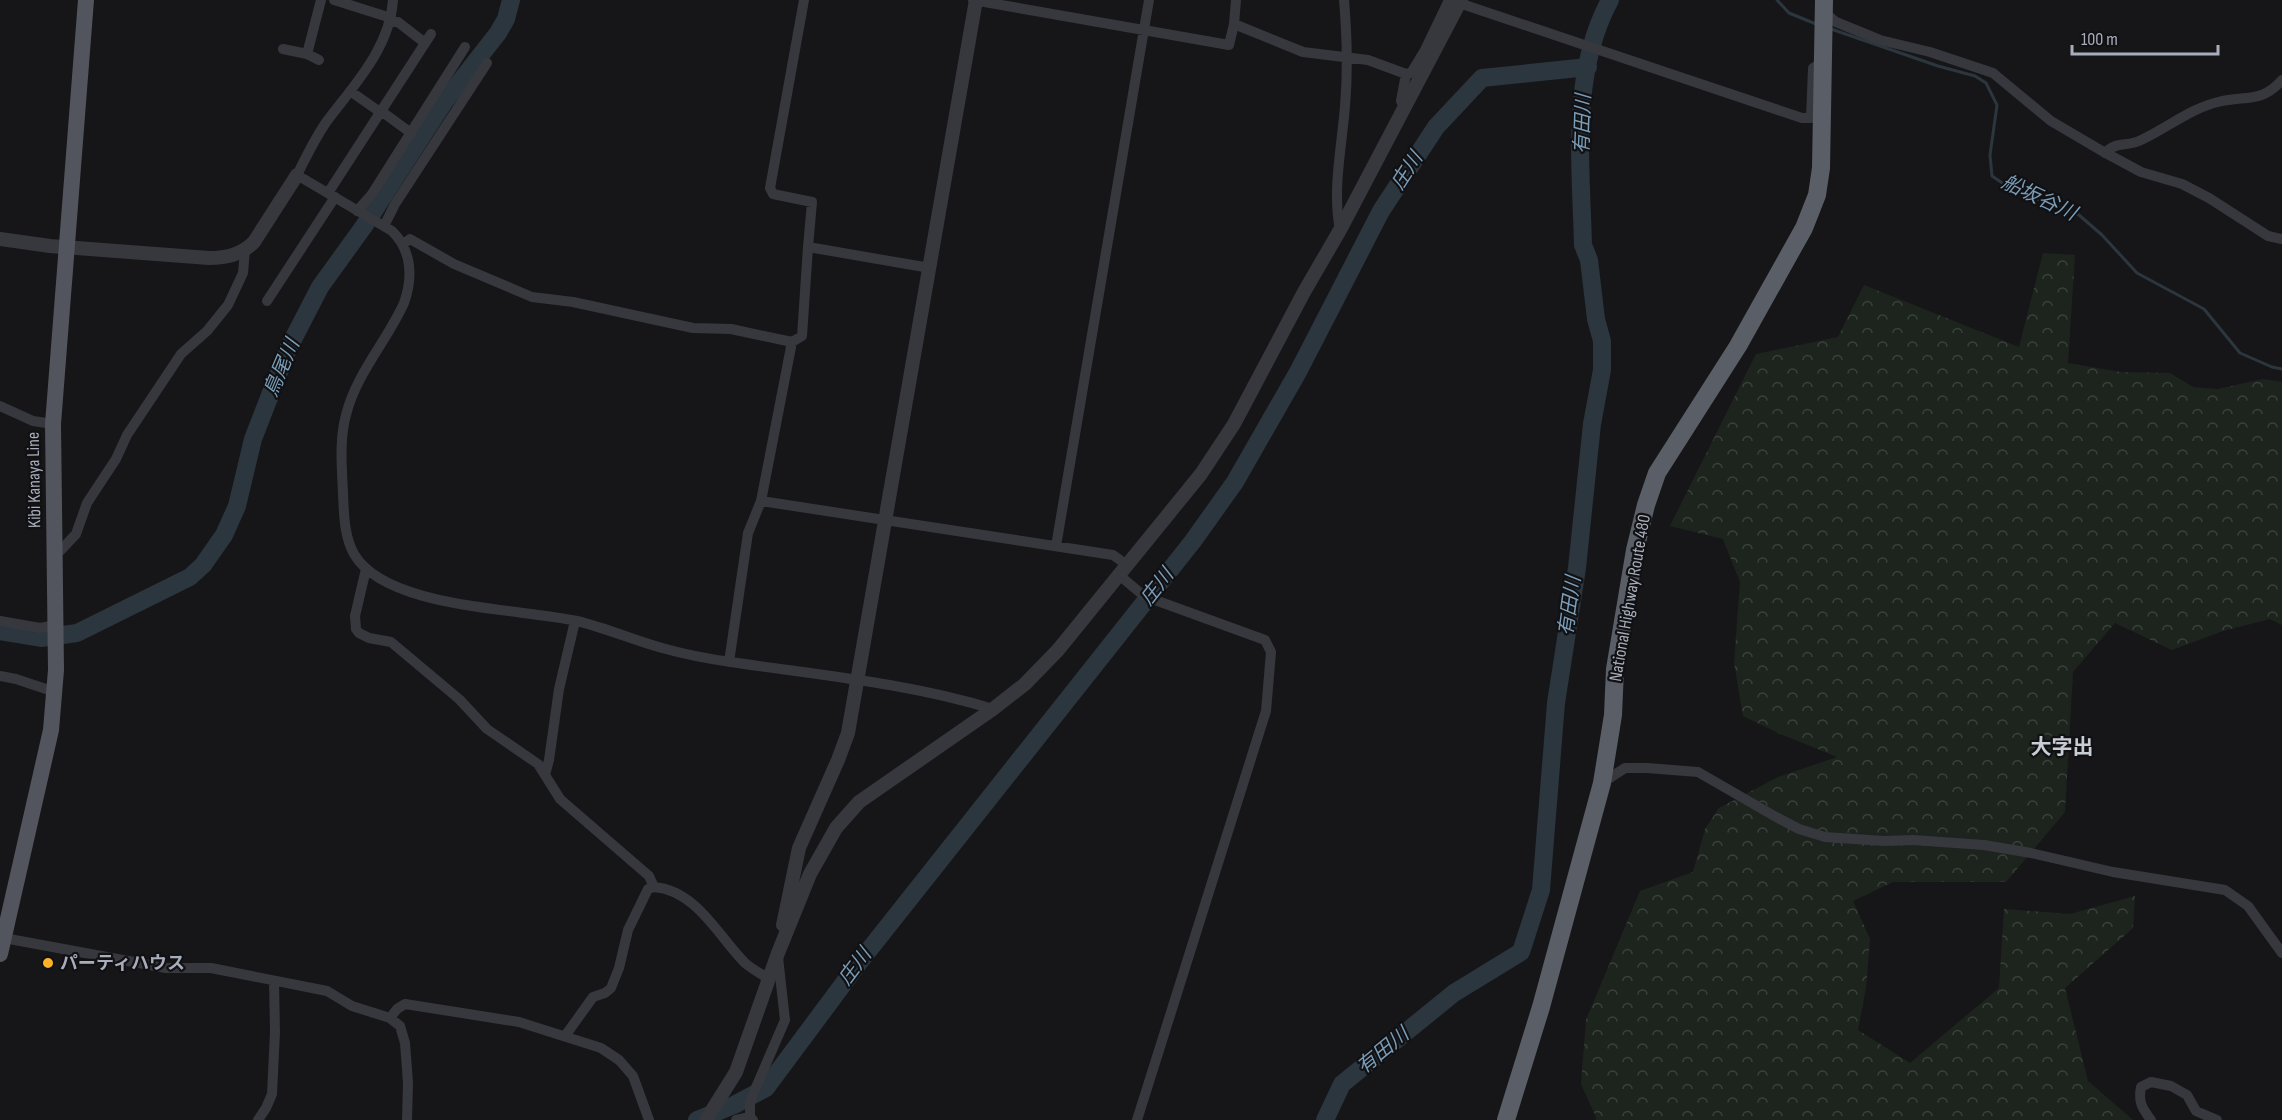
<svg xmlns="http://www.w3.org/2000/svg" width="2282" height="1120" viewBox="0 0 2282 1120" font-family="'Sofia Sans Condensed','Noto Sans JP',sans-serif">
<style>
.forest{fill:url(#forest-crowns)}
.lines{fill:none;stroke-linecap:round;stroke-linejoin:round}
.stream{stroke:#2b363e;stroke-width:3}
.river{stroke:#2b363e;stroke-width:18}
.minor{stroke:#37383e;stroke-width:10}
.tertiary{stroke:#37383e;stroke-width:14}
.primary{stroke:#52555d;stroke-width:16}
.trunk{stroke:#5a5e66;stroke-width:18}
.poi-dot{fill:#ffb028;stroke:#111114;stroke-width:2}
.labels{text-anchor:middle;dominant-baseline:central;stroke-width:4.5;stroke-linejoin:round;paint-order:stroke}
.street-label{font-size:18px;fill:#a7adba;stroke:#111114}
.poi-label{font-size:18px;font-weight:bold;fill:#a7adba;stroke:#111114;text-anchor:start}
.water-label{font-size:20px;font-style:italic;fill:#7a9db8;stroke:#111114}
.quarter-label{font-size:21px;font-weight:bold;fill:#c8ccd5;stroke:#111114}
</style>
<defs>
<pattern id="forest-crowns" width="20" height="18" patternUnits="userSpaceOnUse" patternTransform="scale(1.5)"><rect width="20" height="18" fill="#1c241d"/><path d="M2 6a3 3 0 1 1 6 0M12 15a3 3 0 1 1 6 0" fill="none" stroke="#3a413c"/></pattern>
</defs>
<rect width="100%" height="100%" fill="#161619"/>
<path class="forest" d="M 2043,253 L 2075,255 L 2068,363 L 2121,372 L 2170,373 L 2193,387 L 2218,389 L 2263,379 L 2282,382 L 2282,625 L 2270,619 L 2223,631 L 2172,650 L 2115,623 L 2073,672 L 2065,812 L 2006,882 L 1893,882 L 1853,901 L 1870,939 L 1866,988 L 1858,1030 L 1910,1063 L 1999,988 L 2004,909 L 2070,914 L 2135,896 L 2133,928 L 2065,988 L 2088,1081 L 2133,1120 L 1596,1120 L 1596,1117 L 1581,1084 L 1586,1020 L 1640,891 L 1693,872 L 1705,829 L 1719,808 L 1778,777 L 1837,757 L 1778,733 L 1743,716 L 1734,663 L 1740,582 L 1723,539 L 1670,526 L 1756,354 L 1838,337 L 1864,285 L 2019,347 Z"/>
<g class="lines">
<path class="stream" d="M 1777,0 L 1789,13 L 1816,24
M 1831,29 L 1938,66 L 1975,76 L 1986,83 L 1997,105 L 1990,155 L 1992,176 L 2011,189 L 2079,215 L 2102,235 L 2137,273 L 2204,309 L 2240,353 L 2272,367 L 2282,369"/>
<path class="river" d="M 0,631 L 41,638 L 77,633 L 190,577 L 203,565 L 224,535 L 237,506 L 253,439 L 288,349 L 320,287 L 364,226 L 444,102 L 498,33 L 506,19 L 511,0
M 697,1120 L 734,1105 L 766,1088 L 861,960 L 1193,541 L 1235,482 L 1298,372 L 1381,211 L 1436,127 L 1482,78 L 1588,67
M 1325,1120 L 1342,1084 L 1454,993 L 1521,952 L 1541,890 L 1556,703 L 1577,568 L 1592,424 L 1602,370 L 1602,341 L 1596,319 L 1589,260 L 1583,245 C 1581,164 1570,74 1610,0"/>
<path class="minor" d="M 334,0 L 391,18
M 393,0 C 390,48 354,85 327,121 C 315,138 306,157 297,175 L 392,231 C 412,250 413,278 404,303 C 387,341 356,374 346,415 C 339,440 342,468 343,494 C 344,514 344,536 354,554 C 386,609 519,608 577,621 C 606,628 633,640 662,648 C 684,654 708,659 731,662 C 818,675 908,683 993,709
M 804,0 L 770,188 L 773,194 L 812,202 L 808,247
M 973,0 L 1229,45 L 1234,24
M 1236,0 L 1234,24 L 1303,52 L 1368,60 L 1406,74 L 1401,101 L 1404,107
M 1459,3 L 1802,118 L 1811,118 L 1813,68 L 1823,62
M 1823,11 L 1836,22 L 1880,40 L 1930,52 L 1993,73 L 2051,121 L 2102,151 L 2141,172 L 2182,184 L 2209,198 L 2268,236 L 2282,239
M 390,22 L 398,22 L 425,43
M 283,49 L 307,54 L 319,60
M 307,54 L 321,0
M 1406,74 L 1411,73 L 1425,50 L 1449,0
M 350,91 L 380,112
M 381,111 L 411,133
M 2105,153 C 2116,141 2125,147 2139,141 C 2166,129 2189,109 2218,102 C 2245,95 2261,104 2282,80
M 328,193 L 431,34
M 357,211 L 372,194 L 465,47
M 384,226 L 395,204 L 487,63
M 1340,230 C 1332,190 1342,146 1345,106 C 1348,71 1347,35 1344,0
M 403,244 L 410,239 L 454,264 L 532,297 L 573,302 L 693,328 L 731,329 L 792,342 L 802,336 L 808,247 L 930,268
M 267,301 L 335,197
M 0,406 L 33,421 L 53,424
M 761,501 L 1113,555 L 1127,565
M 1056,546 L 1149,0
M 55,550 L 61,550 L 76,534 L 87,503 L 116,459 L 127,435 L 181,354 L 207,331 L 228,305 L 243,273 L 245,250
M 366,569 L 355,616 L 356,629 L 359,633 L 369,638 L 391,642 L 459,699 L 487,729 L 538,764 L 545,775
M 1119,575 L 1144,596 L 1265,640 L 1271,652 L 1266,711 L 1137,1120
M 0,621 L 40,628 L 56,625
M 575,621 L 559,689 L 549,760 L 545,775 L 560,799 L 649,876 L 654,887 C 696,890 719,937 745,963 C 752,969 761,974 769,979
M 729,662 L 748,533 L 761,501 L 792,342
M 0,676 L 16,679 L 55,692
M 1602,783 L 1625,768 L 1647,768 L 1698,772 L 1776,817 L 1799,829 L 1825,837 L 1884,841 L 1913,840 L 1984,845 L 2031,853 L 2113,872 L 2225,890 L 2248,906 L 2282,953
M 4,938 L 166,968 L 211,968 L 327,991 L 352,1006 L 390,1018 L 400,1026 L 405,1043 L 408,1083 L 407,1120
M 390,1018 L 397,1009 L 405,1004 L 519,1022 L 601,1048 L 619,1060 L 633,1076 L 649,1120
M 565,1036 L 593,997 L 605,993 L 611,988 L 619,968 L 628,930 L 648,889 L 654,887
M 258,1120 L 266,1108 L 272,1094 L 275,1032 L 274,981
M 736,1120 L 750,1117 L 753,1120
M 750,1120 L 750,1103 L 754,1092 L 785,1020 L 778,957
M 2151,1120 C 2142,1108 2138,1102 2141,1087 L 2151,1082 L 2171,1086 L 2187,1095 L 2196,1111 L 2217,1120"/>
<path class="tertiary" d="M 0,239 L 50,246 L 209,258 C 226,258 241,255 254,242 L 297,175
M 783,925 L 799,848 L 838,760 L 848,733 L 976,0
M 706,1120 L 736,1072 L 778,953 L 810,874 L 836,828 L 859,802 L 993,709 L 1025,684 L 1058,650 L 1201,474 L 1234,424 L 1304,292 L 1340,230 L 1461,0"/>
<path class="primary" d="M 0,954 L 51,730 L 56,670 L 53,424 L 86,0"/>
<path class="trunk" d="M 1506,1120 L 1541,1007 L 1602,783 L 1613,715 L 1615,669 L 1635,550 L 1646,505 L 1657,473 L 1738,346 L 1804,228 L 1817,195 L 1821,168 L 1824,0"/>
</g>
<circle class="poi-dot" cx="48" cy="963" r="6"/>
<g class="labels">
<g class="street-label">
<text transform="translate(34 480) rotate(-91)">Kibi Kanaya Line</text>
<text transform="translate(1630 598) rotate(-80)">National Highway Route 480</text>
</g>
<g class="poi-label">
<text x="60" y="963">パーティハウス</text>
</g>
<g class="water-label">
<text transform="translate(1583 124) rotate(-88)">有田川</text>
<text transform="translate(1407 171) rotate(-57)">庄川</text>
<text transform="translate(2039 198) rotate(25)">船坂谷川</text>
<text transform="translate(282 368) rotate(-67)">鳥尾川</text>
<text transform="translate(1157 587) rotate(-52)">庄川</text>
<text transform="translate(1570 606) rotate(-82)">有田川</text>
<text transform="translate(855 967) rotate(-53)">庄川</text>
<text transform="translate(1383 1051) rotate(-39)">有田川</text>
</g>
<g class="quarter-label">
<text x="2062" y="747">大字出</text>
</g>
</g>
<path d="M2072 45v9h146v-9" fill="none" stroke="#a7adba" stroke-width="3"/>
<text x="2081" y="45" font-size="18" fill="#a7adba" stroke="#111114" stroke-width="4.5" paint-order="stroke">100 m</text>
</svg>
